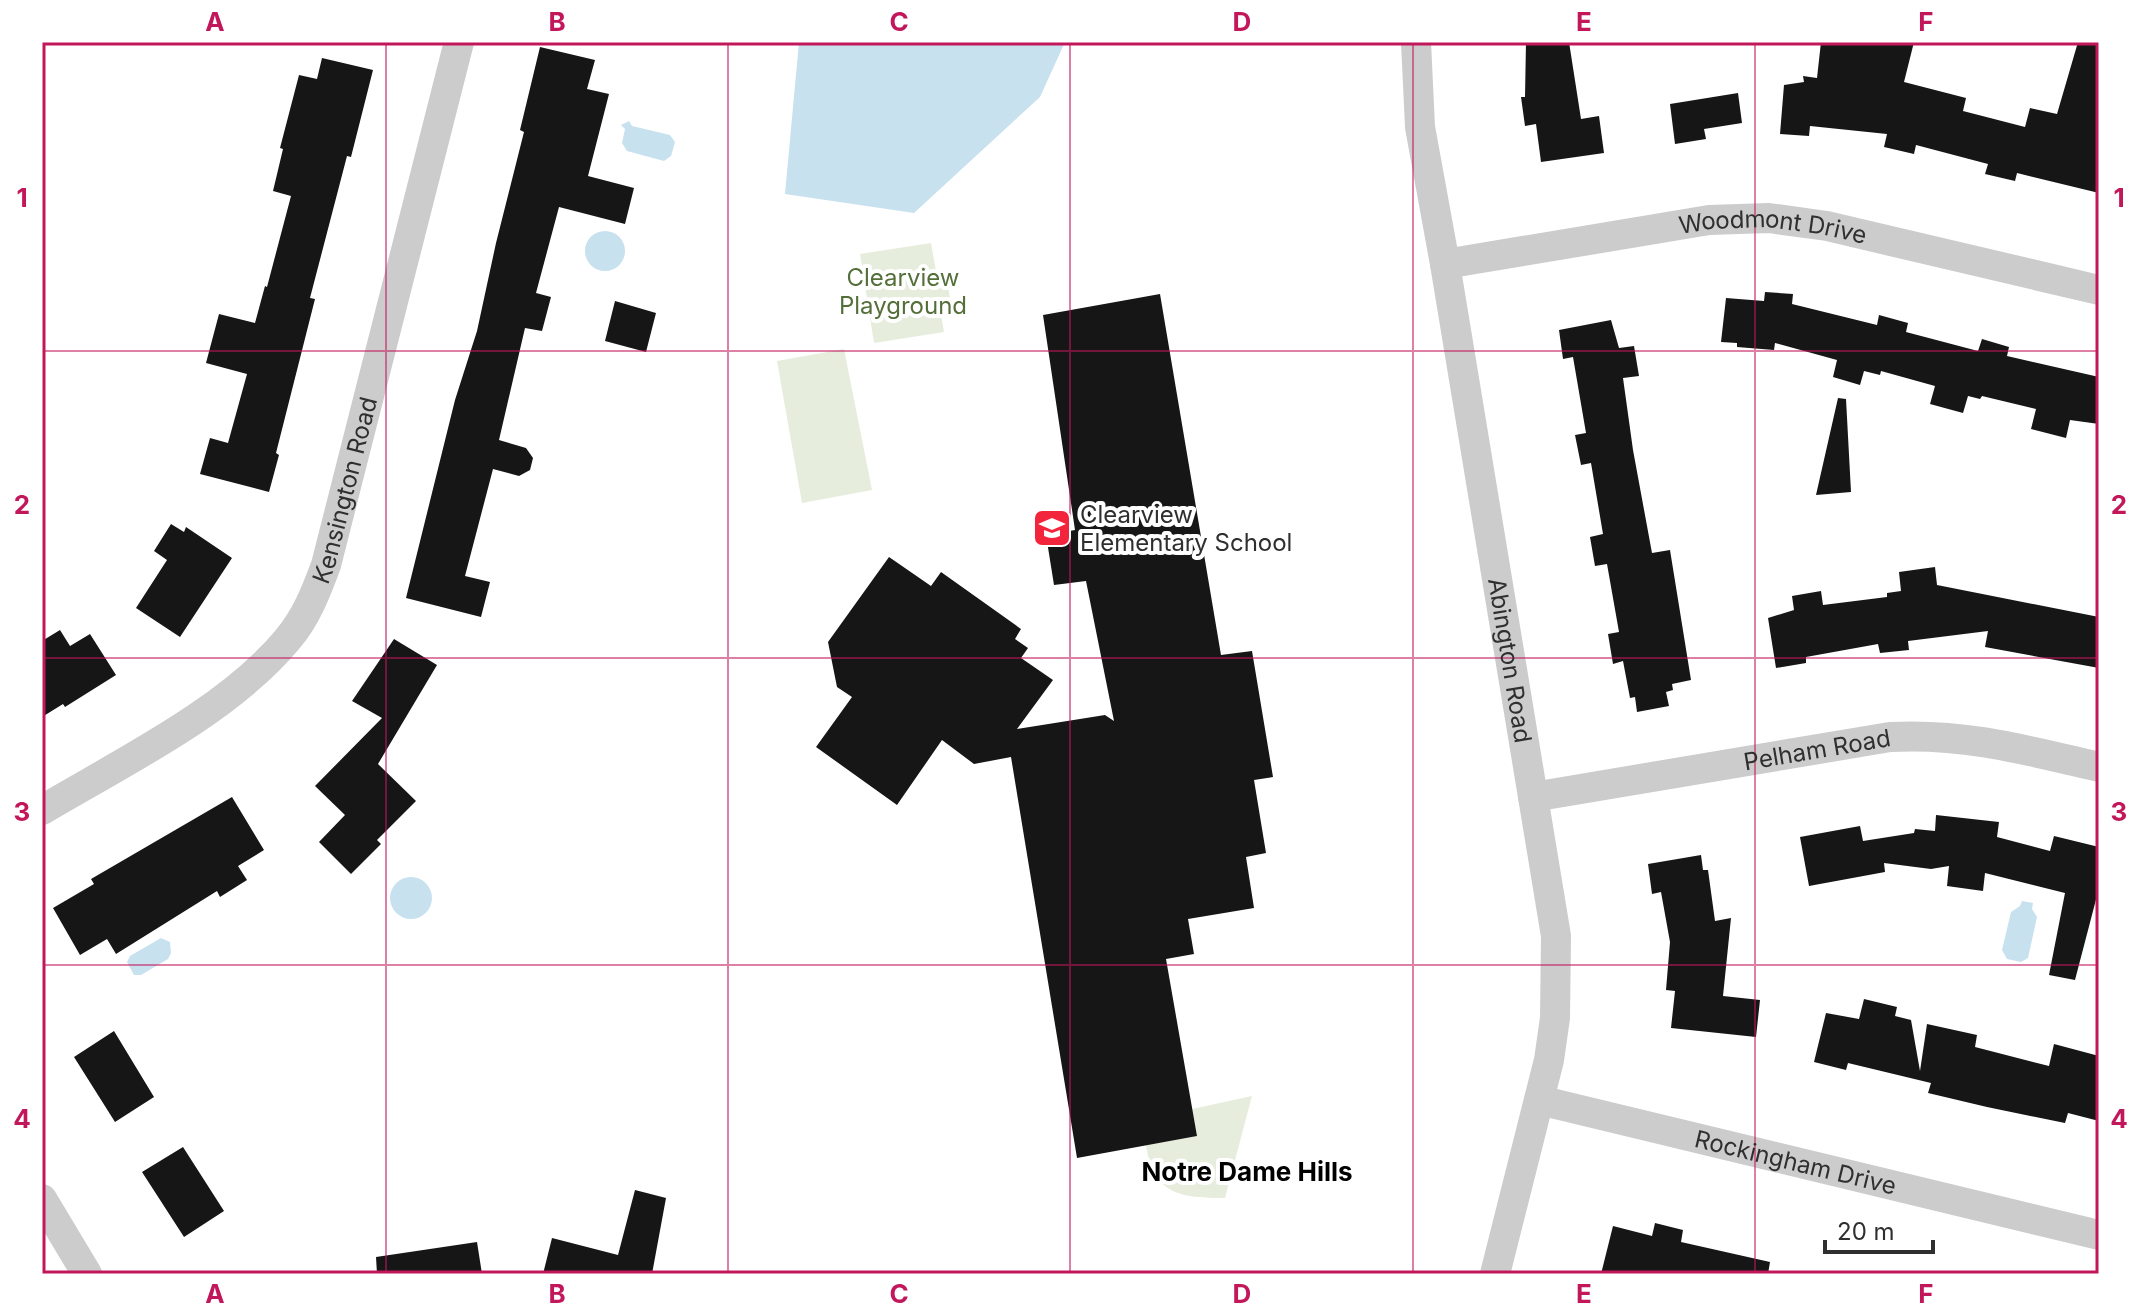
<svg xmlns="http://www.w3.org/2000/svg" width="2141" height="1316" viewBox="0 0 2141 1316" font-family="Inter,sans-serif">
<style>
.green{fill:#e6eddc}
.water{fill:#c7e1ef}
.building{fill:#161616}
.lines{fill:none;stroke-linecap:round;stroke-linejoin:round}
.minor{stroke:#ccc;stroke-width:30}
.grid{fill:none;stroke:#c2185b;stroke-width:2;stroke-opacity:0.55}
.labels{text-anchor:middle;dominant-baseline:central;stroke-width:8;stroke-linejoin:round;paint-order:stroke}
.street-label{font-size:24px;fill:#2f2f2f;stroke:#fff}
.park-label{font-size:24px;fill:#546f39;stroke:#fff}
.poi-label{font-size:24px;fill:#2f2f2f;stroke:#fff;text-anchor:start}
.neighbourhood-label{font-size:26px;font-weight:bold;fill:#000;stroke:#fff}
.neatline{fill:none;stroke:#c2185b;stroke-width:3}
.grid-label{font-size:26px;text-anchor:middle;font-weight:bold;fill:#c2185b}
</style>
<rect width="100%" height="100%" fill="#fff"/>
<path class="green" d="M 931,243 L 936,271 L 946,270 L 950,299 L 939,303 L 944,332 L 874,343 L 860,254 Z
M 844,349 L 872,490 L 802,503 L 777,361 Z
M 1252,1096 L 1225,1198 C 1181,1198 1153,1195 1146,1145 L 1197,1136 L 1192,1109 Z"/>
<path class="water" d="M 799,42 L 1065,42 L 1040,97 L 914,213 L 785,194 Z
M 629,121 L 632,126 L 670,135 L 675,142 L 671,156 L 664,161 L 627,151 L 622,143 L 625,129 L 621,125 Z
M585 251a20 20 0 1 1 40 0a20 20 0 1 1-40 0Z
M390 898a21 21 0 1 1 42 0a21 21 0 1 1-42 0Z
M 2022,901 L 2033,903 L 2032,909 L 2037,917 L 2028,958 L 2021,962 L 2007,959 L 2002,950 L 2011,912 L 2020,906 Z
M 161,938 L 170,942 L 171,953 L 168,959 L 141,975 L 134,975 L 127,962 L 130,956 Z"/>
<path class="building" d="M 1526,42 L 1569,42 L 1581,119 L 1599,116 L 1604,153 L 1541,162 L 1536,124 L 1525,126 L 1521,97 L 1525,97 Z
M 1821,42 L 1914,42 L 1904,82 L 1966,98 L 1963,111 L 2025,127 L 2030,108 L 2057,114 L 2078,42 L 2099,42 L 2099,193 L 2017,173 L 2015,181 L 1985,174 L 1988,164 L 1916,145 L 1914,154 L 1884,147 L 1887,134 L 1810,126 L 1809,136 L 1780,134 L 1784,85 L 1804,82 L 1803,76 L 1817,78 Z
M 540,47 L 595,60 L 587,89 L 609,94 L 588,176 L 634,188 L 625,224 L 559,207 L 536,293 L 551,297 L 542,331 L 525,328 L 499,440 L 526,448 L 533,458 L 530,470 L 519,476 L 493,469 L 465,576 L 490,582 L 481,617 L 406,598 L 455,400 L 477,331 L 496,243 L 524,132 L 520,130 Z
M 322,58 L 373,70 L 351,157 L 347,156 L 310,298 L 315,299 L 276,453 L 279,455 L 269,492 L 200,474 L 210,438 L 228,443 L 247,374 L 206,363 L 219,314 L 255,323 L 265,286 L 267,287 L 291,196 L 273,191 L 283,149 L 280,148 L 299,75 L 317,79 Z
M 1738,93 L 1742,123 L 1704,129 L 1706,139 L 1675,144 L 1670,104 Z
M 1765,292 L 1793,294 L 1792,304 L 1877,325 L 1879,315 L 1908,323 L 1906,332 L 1978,351 L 1982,339 L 2009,347 L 2007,356 L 2099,377 L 2099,424 L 2070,420 L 2066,438 L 2031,429 L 2036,409 L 1982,396 L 1980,399 L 1968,396 L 1963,413 L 1930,404 L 1935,386 L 1881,371 L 1880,375 L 1864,371 L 1860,385 L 1833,377 L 1837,360 L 1775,343 L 1774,350 L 1737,347 L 1737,343 L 1721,342 L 1726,298 L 1764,301 Z
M 1160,294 L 1221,655 L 1252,651 L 1273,777 L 1254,780 L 1266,853 L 1246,857 L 1254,908 L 1188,919 L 1194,954 L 1166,959 L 1197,1136 L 1077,1158 L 1011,757 L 974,764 L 942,740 L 897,805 L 816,747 L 852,697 L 837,687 L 828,642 L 889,557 L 931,586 L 941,572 L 1021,629 L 1015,639 L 1028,648 L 1021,658 L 1053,680 L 1017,729 L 1105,715 L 1114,721 L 1086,581 L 1054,585 L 1046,535 L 1075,530 L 1043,315 Z
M 615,301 L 656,313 L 646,352 L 605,341 Z
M 1611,320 L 1619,348 L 1634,346 L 1639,376 L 1623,378 L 1633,450 L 1652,553 L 1670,550 L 1691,680 L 1672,684 L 1673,690 L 1666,692 L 1669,706 L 1637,712 L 1635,697 L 1630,698 L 1623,661 L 1613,664 L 1608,634 L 1619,632 L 1607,564 L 1595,566 L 1590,537 L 1603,534 L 1591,463 L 1581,465 L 1575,435 L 1586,433 L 1573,357 L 1563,359 L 1559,330 Z
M 1838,398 L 1846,399 L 1851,492 L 1816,495 Z
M 171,524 L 184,532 L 186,527 L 232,558 L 180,637 L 136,608 L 167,560 L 154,551 Z
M 1935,567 L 1937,585 L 2099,617 L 2099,668 L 1985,647 L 1988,631 L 1908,641 L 1909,650 L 1880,653 L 1878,644 L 1806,657 L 1806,663 L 1776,668 L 1768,618 L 1794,610 L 1792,596 L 1821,591 L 1823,605 L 1887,597 L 1887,593 L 1901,591 L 1899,572 Z
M 60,630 L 70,646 L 90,634 L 116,675 L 65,707 L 63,704 L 42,717 L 42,641 Z
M 394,639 L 437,665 L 378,764 L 416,801 L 377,840 L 381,844 L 351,874 L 319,842 L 345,815 L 315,786 L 382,718 L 352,701 Z
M 232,797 L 264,850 L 238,866 L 247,880 L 220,897 L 217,891 L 116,954 L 107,939 L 80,955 L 53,908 L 94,884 L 91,879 Z
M 1936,815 L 1999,822 L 1997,837 L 2050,851 L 2054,836 L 2099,847 L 2099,888 L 2075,980 L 2049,975 L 2065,893 L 1985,873 L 1983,891 L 1947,886 L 1949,866 L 1931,869 L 1884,863 L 1885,872 L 1809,886 L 1800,837 L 1860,826 L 1863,841 L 1914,833 L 1915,829 L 1935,831 Z
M 1701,855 L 1703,870 L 1708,870 L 1715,921 L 1731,918 L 1723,996 L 1760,1000 L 1756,1037 L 1671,1028 L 1675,991 L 1666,990 L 1670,942 L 1661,892 L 1652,894 L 1648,864 Z
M 1864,999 L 1897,1007 L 1895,1016 L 1911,1020 L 1920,1071 L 1927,1024 L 1977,1035 L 1975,1047 L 2049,1066 L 2054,1044 L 2099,1056 L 2099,1121 L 2068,1113 L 2065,1123 L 1987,1107 L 1928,1093 L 1931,1083 L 1848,1063 L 1846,1070 L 1814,1062 L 1826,1013 L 1859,1019 Z
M 114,1031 L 154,1097 L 115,1122 L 74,1057 Z
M 183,1147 L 224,1211 L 184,1237 L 142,1172 Z
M 635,1190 L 666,1198 L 652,1274 L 543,1274 L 552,1238 L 618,1255 Z
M 1655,1223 L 1683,1230 L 1681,1242 L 1770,1262 L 1768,1274 L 1601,1274 L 1613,1226 L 1652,1236 Z
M 477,1242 L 482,1274 L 377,1274 L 376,1257 Z"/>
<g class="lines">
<g class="minor">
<path id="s1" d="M 1416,42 L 1420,127 L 1445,264 L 1556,936 L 1555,1018 L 1549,1060 L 1495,1274"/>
<path id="s2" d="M 1445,264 L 1709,220 L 1769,218 L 1827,226 L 2099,290"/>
<path id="s3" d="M 1533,797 L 1890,737 C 1965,733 2026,750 2099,767"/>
<path id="s4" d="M 42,810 C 121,763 228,711 287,640 C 306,618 316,592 326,565 L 459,42"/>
<path id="s5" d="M 1539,1100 L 2099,1235"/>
<path d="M 42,1199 L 87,1274"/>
</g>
</g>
<path class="grid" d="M 386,42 L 386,1274M 728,42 L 728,1274M 1070,42 L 1070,1274M 1413,42 L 1413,1274M 1755,42 L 1755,1274M 42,351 L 2099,351M 42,658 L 2099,658M 42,965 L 2099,965"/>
<defs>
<g id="school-square" transform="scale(2)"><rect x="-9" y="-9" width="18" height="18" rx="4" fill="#f2253d" stroke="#fff"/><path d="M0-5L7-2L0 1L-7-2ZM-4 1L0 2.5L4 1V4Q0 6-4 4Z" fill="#fff"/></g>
</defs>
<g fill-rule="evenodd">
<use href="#school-square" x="1052" y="528"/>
</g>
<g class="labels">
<g class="street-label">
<text stroke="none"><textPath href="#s2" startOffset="332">Woodmont Drive</textPath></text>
<text stroke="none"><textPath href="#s4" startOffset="462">Kensington Road</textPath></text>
<text stroke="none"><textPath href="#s1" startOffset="626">Abington Road</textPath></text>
<text stroke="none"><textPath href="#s3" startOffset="288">Pelham Road</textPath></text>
<text stroke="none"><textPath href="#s5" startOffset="264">Rockingham Drive</textPath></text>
</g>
<g class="park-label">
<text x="903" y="277">Clearview<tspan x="903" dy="28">Playground</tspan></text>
</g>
<g class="poi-label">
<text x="1080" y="514">Clearview<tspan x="1080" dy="28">Elementary School</tspan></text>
</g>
<g class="neighbourhood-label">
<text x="1247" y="1171">Notre Dame Hills</text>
</g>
</g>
<rect width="2141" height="1316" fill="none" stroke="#ffffff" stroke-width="88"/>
<path d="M1825 1240v12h108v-12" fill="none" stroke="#2f2f2f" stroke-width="4"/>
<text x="1837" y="1240" font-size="24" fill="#2f2f2f" stroke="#ffffff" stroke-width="6" paint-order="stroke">20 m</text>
<rect x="44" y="44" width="2053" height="1228" class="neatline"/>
<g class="grid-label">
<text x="215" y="31">A</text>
<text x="557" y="31">B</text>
<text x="899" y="31">C</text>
<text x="1242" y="31">D</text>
<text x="1584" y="31">E</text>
<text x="1926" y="31">F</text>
<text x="22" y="207">1</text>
<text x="2119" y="207">1</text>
<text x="22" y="514">2</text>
<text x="2119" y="514">2</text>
<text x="22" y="821">3</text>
<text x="2119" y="821">3</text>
<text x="22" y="1128">4</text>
<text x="2119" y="1128">4</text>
<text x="215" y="1303">A</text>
<text x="557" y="1303">B</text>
<text x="899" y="1303">C</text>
<text x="1242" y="1303">D</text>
<text x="1584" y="1303">E</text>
<text x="1926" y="1303">F</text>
</g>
</svg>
